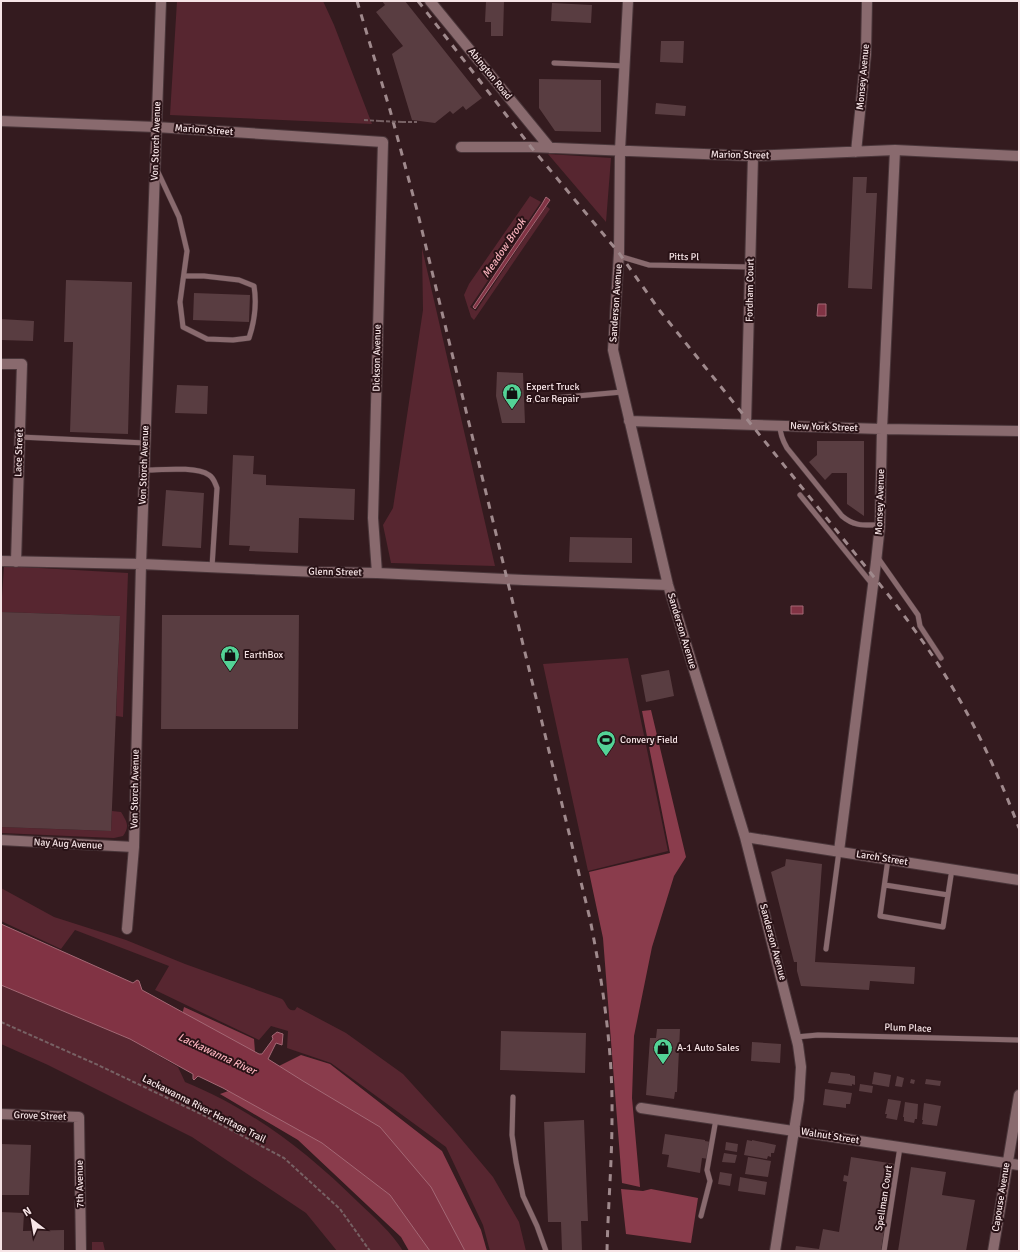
<svg xmlns="http://www.w3.org/2000/svg" width="1020" height="1252" viewBox="0 0 1020 1252" font-family="Signika,sans-serif">
<style>
.green{fill:#572630}
.forest{fill:#8a3c4c}
.water{fill:#813344;stroke:#a46875}
.building{fill:#593d41}
.lines{fill:none;stroke-linecap:round;stroke-linejoin:round}
.service-casing{stroke:#4a363a;stroke-width:6}
.minor-casing{stroke:#4a363a;stroke-width:12}
.path{stroke:#776164;stroke-width:2;stroke-dasharray:4 2;stroke-linecap:butt}
.service{stroke:#896a6e;stroke-width:5}
.minor{stroke:#896a6e;stroke-width:10}
.rail{stroke:#9f898c;stroke-width:3;stroke-dasharray:7 7;stroke-linecap:butt}
.path-bridge{stroke:#776164;stroke-width:2;stroke-dasharray:4 2;stroke-linecap:butt}
.labels{text-anchor:middle;dominant-baseline:central;stroke-width:4;stroke-linejoin:round;paint-order:stroke}
.street-label{font-size:10px;fill:#f6e4e6;stroke:#291216}
.poi-label{font-size:10px;fill:#f6e4e6;stroke:#291216;text-anchor:start}
.water-label{font-size:11px;font-style:italic;fill:#f6b0ba;stroke:#291216}
</style>
<rect width="100%" height="100%" fill="#341b1f"/>
<path class="green" d="M 177,1 L 323,1 L 334,25 L 372,124 L 170,115 Z
M 548,154 L 611,158 L 606,222 Z
M 530,196 L 541,202 L 470,307 L 476,311 L 546,206 L 550,209 L 474,320 L 471,317 L 464,295 L 469,284 Z
M 422,248 L 495,566 L 391,563 L 383,525 L 393,508 L 423,310 Z
M 4,566 L 128,573 L 123,717 L 116,716 L 120,616 L 1,612 Z
M 628,658 L 668,851 L 588,871 L 543,664 Z
M 112,811 L 121,812 C 127,822 130,826 123,836 L 114,838 L 1,833 L 1,827 L 111,831 Z
M 1,888 L 54,917 L 126,940 L 185,964 L 282,999 C 287,1003 287,1012 295,1010 L 297,1007 L 346,1033 L 403,1074 L 452,1128 L 493,1177 L 519,1222 L 526,1251 L 490,1251 L 483,1225 L 446,1147 L 331,1063 L 287,1048 L 288,1031 L 271,1026 L 259,1040 L 155,990 L 169,966 L 75,930 L 61,949 L 1,921 Z
M 1,985 L 130,1039 L 178,1067 L 185,1082 C 253,1110 306,1151 358,1202 C 375,1218 391,1232 403,1251 L 337,1251 L 306,1213 L 192,1137 L 48,1065 L 1,1044 Z
M 92,1242 L 103,1242 L 105,1251 L 92,1251 Z"/>
<path class="forest" d="M 651,710 L 686,857 L 674,876 L 652,947 L 634,1036 L 632,1098 L 640,1187 L 622,1183 L 603,938 L 589,872 L 670,853 L 642,711 Z
M 184,1007 L 254,1039 L 255,1052 L 181,1019 Z
M 301,1055 L 330,1064 L 442,1151 L 481,1230 L 487,1251 L 409,1251 L 401,1237 L 298,1140 L 220,1094 L 231,1090 Z
M 621,1189 L 643,1191 L 651,1189 L 698,1198 L 691,1243 L 626,1234 Z"/>
<path class="water" d="M 546,197 L 550,200 L 475,309 L 473,307 L 542,204 Z
M 818,304 L 826,304 L 826,316 L 817,316 Z
M 791,606 L 803,606 L 803,614 L 791,614 Z
M 1,924 L 133,983 L 137,980 L 139,981 L 142,990 L 259,1054 L 262,1054 L 273,1039 L 272,1036 L 277,1032 L 283,1034 L 282,1045 L 276,1043 L 268,1059 L 303,1081 L 380,1127 L 431,1187 L 465,1251 L 430,1251 L 390,1195 L 322,1143 L 223,1088 L 198,1076 L 194,1080 L 193,1079 L 193,1074 L 130,1039 L 1,985 Z"/>
<path class="building" d="M 382,1 L 405,1 L 482,98 L 466,110 L 463,106 L 453,114 L 450,111 L 435,123 L 412,120 L 392,54 L 403,46 L 376,12 L 385,5 Z
M 486,1 L 504,1 L 503,36 L 491,36 L 491,22 L 485,22 Z
M 552,3 L 592,5 L 591,23 L 551,21 Z
M 661,41 L 684,41 L 683,63 L 660,62 Z
M 539,79 L 601,80 L 601,132 L 555,131 L 539,108 Z
M 656,103 L 686,106 L 685,116 L 655,114 Z
M 853,177 L 867,177 L 866,193 L 877,193 L 872,289 L 848,288 Z
M 66,280 L 132,282 L 128,434 L 70,432 L 73,342 L 64,342 Z
M 194,293 L 250,295 L 249,322 L 193,320 Z
M 1,319 L 34,321 L 33,341 L 1,340 Z
M 497,372 L 523,373 L 525,423 L 502,423 L 496,396 Z
M 177,385 L 208,386 L 207,414 L 175,413 Z
M 817,441 L 864,441 L 864,516 L 847,504 L 847,473 L 832,473 L 825,480 L 809,462 L 817,455 Z
M 233,455 L 254,456 L 253,474 L 266,475 L 266,485 L 355,489 L 354,520 L 299,518 L 298,553 L 249,551 L 250,546 L 229,545 Z
M 166,490 L 204,493 L 201,548 L 162,546 Z
M 570,537 L 632,538 L 632,563 L 569,562 Z
M 1,612 L 120,616 L 111,831 L 1,827 Z
M 162,615 L 299,615 L 298,729 L 161,729 Z
M 669,670 L 674,696 L 646,702 L 641,675 Z
M 786,859 L 822,864 L 815,962 L 915,967 L 914,984 L 870,981 L 869,990 L 801,986 L 797,971 L 797,962 L 794,962 L 771,872 L 785,866 Z
M 657,1029 L 680,1029 L 677,1092 L 675,1092 L 674,1099 L 646,1095 L 650,1038 L 656,1038 Z
M 501,1031 L 586,1033 L 585,1073 L 500,1070 Z
M 752,1042 L 781,1044 L 780,1063 L 751,1061 Z
M 831,1072 L 850,1074 L 850,1075 L 855,1076 L 855,1085 L 852,1084 L 852,1086 L 828,1083 Z
M 874,1072 L 891,1075 L 889,1087 L 872,1084 Z
M 897,1076 L 904,1078 L 902,1087 L 895,1086 Z
M 911,1079 L 915,1080 L 914,1084 L 910,1083 Z
M 926,1079 L 941,1081 L 940,1086 L 925,1084 Z
M 860,1084 L 873,1086 L 872,1093 L 859,1091 Z
M 825,1089 L 852,1093 L 850,1104 L 846,1104 L 846,1108 L 823,1105 Z
M 888,1099 L 901,1101 L 897,1120 L 886,1118 L 887,1114 L 885,1114 Z
M 905,1102 L 918,1104 L 917,1119 L 915,1119 L 914,1123 L 904,1121 L 904,1117 L 903,1117 Z
M 924,1103 L 941,1106 L 937,1126 L 922,1124 L 923,1120 L 922,1120 Z
M 584,1120 L 588,1221 L 581,1221 L 582,1251 L 562,1251 L 561,1222 L 548,1222 L 544,1122 Z
M 665,1134 L 705,1140 L 705,1141 L 711,1142 L 708,1159 L 702,1158 L 700,1173 L 667,1167 L 669,1155 L 662,1154 Z
M 747,1140 L 752,1141 L 752,1140 L 776,1145 L 774,1153 L 771,1153 L 771,1157 L 768,1156 L 767,1159 L 744,1155 Z
M 726,1142 L 738,1144 L 737,1152 L 725,1150 Z
M 1,1144 L 31,1145 L 29,1195 L 1,1195 Z
M 724,1153 L 737,1155 L 735,1163 L 722,1162 Z
M 748,1157 L 771,1161 L 768,1177 L 745,1174 Z
M 851,1157 L 895,1164 L 881,1251 L 795,1251 L 796,1246 L 819,1249 L 823,1229 L 839,1232 L 847,1182 L 843,1181 L 844,1175 L 848,1176 Z
M 911,1167 L 946,1172 L 942,1195 L 975,1200 L 966,1251 L 898,1251 Z
M 720,1172 L 732,1174 L 730,1186 L 718,1184 Z
M 740,1177 L 767,1182 L 765,1195 L 738,1191 Z
M 1,1212 L 24,1213 L 23,1231 L 64,1230 L 64,1251 L 1,1251 Z"/>
<g class="lines">
<g class="service-casing">
<path id="service" d="M 554,63 L 625,66
M 157,170 L 179,217 L 187,251 L 180,302 L 183,327 L 207,339 L 233,340 L 249,338 C 255,320 257,304 254,286 L 239,280 L 204,276 L 184,276
M 619,256 L 649,265 L 750,267
M 532,400 L 622,392
M 780,426 C 780,435 783,441 787,448 L 842,516 C 855,527 864,525 880,525
M 20,437 L 145,443
M 144,470 C 160,470 196,466 209,475 C 214,478 215,483 217,488 L 212,567
M 800,495 L 872,584
M 878,558 L 918,615 L 920,626 L 941,658
M 888,859 L 880,916 L 943,927 L 952,869
M 885,885 L 948,895
M 826,949 L 839,851
M 796,1037 L 818,1035 L 1019,1040
M 513,1097 L 512,1135 L 516,1162 L 523,1196 L 537,1226 L 546,1251
M 701,1216 L 710,1181 L 707,1170 L 716,1119
M 884,1251 L 900,1147"/>
</g>
<g class="minor-casing">
<path id="minor" d="M 430,1 L 550,148
M 628,1 L 620,150 L 619,253 L 613,350 L 668,585 L 745,837 L 798,1045 L 801,1067 L 799,1099 L 775,1251
M 1,121 L 156,127 L 383,142 L 373,518 L 377,573
M 461,147 L 531,147 L 753,156 L 895,150 L 1019,156
M 856,152 L 866,53 L 867,1
M 1,364 L 22,364 L 16,562
M 629,421 L 882,429 L 1019,431
M 746,424 L 753,156
M 1,561 L 141,564 L 317,572 L 377,573 L 524,580 L 668,585
M 745,837 L 1019,880
M 1,840 L 134,847
M 839,851 L 876,562 L 880,525 L 882,429 L 895,150
M 127,929 L 134,847 L 141,564 L 161,1
M 641,1108 C 767,1126 893,1145 1019,1165
M 1,1114 L 79,1117 L 81,1251
M 993,1251 L 1019,1095"/>
</g>
<path class="path" d="M 364,120 L 380,121
M 402,122 L 417,122
M 1,1022 L 98,1065 L 203,1115 L 284,1158 L 340,1209 L 370,1251"/>
<use href="#service" class="service"/>
<use href="#minor" class="minor"/>
<path class="rail" d="M 357,1 L 390,110 L 417,210 L 590,919 C 603,985 613,1051 612,1118 C 612,1162 608,1207 607,1251
M 418,1 L 531,147 L 619,253 L 660,311 L 894,602 C 914,629 934,656 951,685 C 978,730 1000,778 1019,828"/>
<path class="path-bridge" d="M 380,121 L 402,122"/>
</g>
<defs>
<g id="shop-pin" transform="scale(1)"><path d="M0 17L-7.5 6A9.5 9.5 0 1 1 7.5 6Z" fill="#53d396" stroke="#291216"/><path d="M-5-2.5h2.3a2.7 3.5 0 0 1 5.4 0H5L5.5 6h-11ZM-1.5-2.5h3a1.5 2.3 0 0 0-3 0Z" fill="#111"/></g>
<g id="stadium-pin" transform="scale(1)"><path d="M0 17L-7.5 6A9.5 9.5 0 1 1 7.5 6Z" fill="#53d396" stroke="#291216"/><path d="M0-5a6.5 5 0 1 0 0 10a6.5 5 0 1 0 0-10ZM-3.5-1.8h7v3.6h-7Z" fill="#111"/></g>
</defs>
<g fill-rule="evenodd">
<use href="#shop-pin" x="512" y="393"/>
<use href="#shop-pin" x="230" y="655"/>
<use href="#stadium-pin" x="606" y="740"/>
<use href="#shop-pin" x="663" y="1048"/>
</g>
<g class="labels">
<g class="street-label">
<text transform="translate(490 74) rotate(51)">Abington Road</text>
<text transform="translate(863 77) rotate(-85)">Monsey Avenue</text>
<text transform="translate(204 130) rotate(4)">Marion Street</text>
<text transform="translate(156 141) rotate(-88)">Von Storch Avenue</text>
<text transform="translate(740 155) rotate(1)">Marion Street</text>
<text transform="translate(684 257) rotate(1)">Pitts Pl</text>
<text transform="translate(750 290) rotate(-89)">Fordham Court</text>
<text transform="translate(616 303) rotate(-86)">Sanderson Avenue</text>
<text transform="translate(377 358) rotate(-89)">Dickson Avenue</text>
<text transform="translate(824 427) rotate(2)">New York Street</text>
<text transform="translate(19 453) rotate(-88)">Lace Street</text>
<text transform="translate(144 465) rotate(-88)">Von Storch Avenue</text>
<text transform="translate(880 502) rotate(-88)">Monsey Avenue</text>
<text transform="translate(335 572) rotate(1)">Glenn Street</text>
<text transform="translate(682 631) rotate(73)">Sanderson Avenue</text>
<text transform="translate(135 789) rotate(-89)">Von Storch Avenue</text>
<text transform="translate(68 844) rotate(3)">Nay Aug Avenue</text>
<text transform="translate(882 858) rotate(9)">Larch Street</text>
<text transform="translate(773 942) rotate(75)">Sanderson Avenue</text>
<text transform="translate(908 1028) rotate(2)">Plum Place</text>
<text transform="translate(204 1109) rotate(27)">Lackawanna River Heritage Trail</text>
<text transform="translate(40 1116) rotate(2)">Grove Street</text>
<text transform="translate(830 1136) rotate(9)">Walnut Street</text>
<text transform="translate(80 1184) rotate(-91)">7th Avenue</text>
<text transform="translate(1001 1197) rotate(-81)">Capouse Avenue</text>
<text transform="translate(884 1198) rotate(-81)">Spellman Court</text>
</g>
<g class="poi-label">
<text x="526" y="387">Expert Truck<tspan x="526" dy="12">&amp; Car Repair</tspan></text>
<text x="244" y="655">EarthBox</text>
<text x="620" y="740">Convery Field</text>
<text x="677" y="1048">A-1 Auto Sales</text>
</g>
<g class="water-label">
<text transform="translate(504 248) rotate(-56)">Meadow Brook</text>
<text transform="translate(217 1054) rotate(25)">Lackawanna River</text>
</g>
</g>
<rect width="1020" height="1252" fill="none" stroke="#f6e4e6" stroke-width="4"/>
<g transform="translate(32 1220) rotate(329)" stroke="#291216" stroke-width="3" paint-order="stroke">
<path d="M0-3L7 15L0 10L-7 15Z" fill="#f6e4e6"/>
<text y="-6" font-size="11" font-weight="bold" text-anchor="middle" fill="#f6e4e6">N</text>
</g>
</svg>
